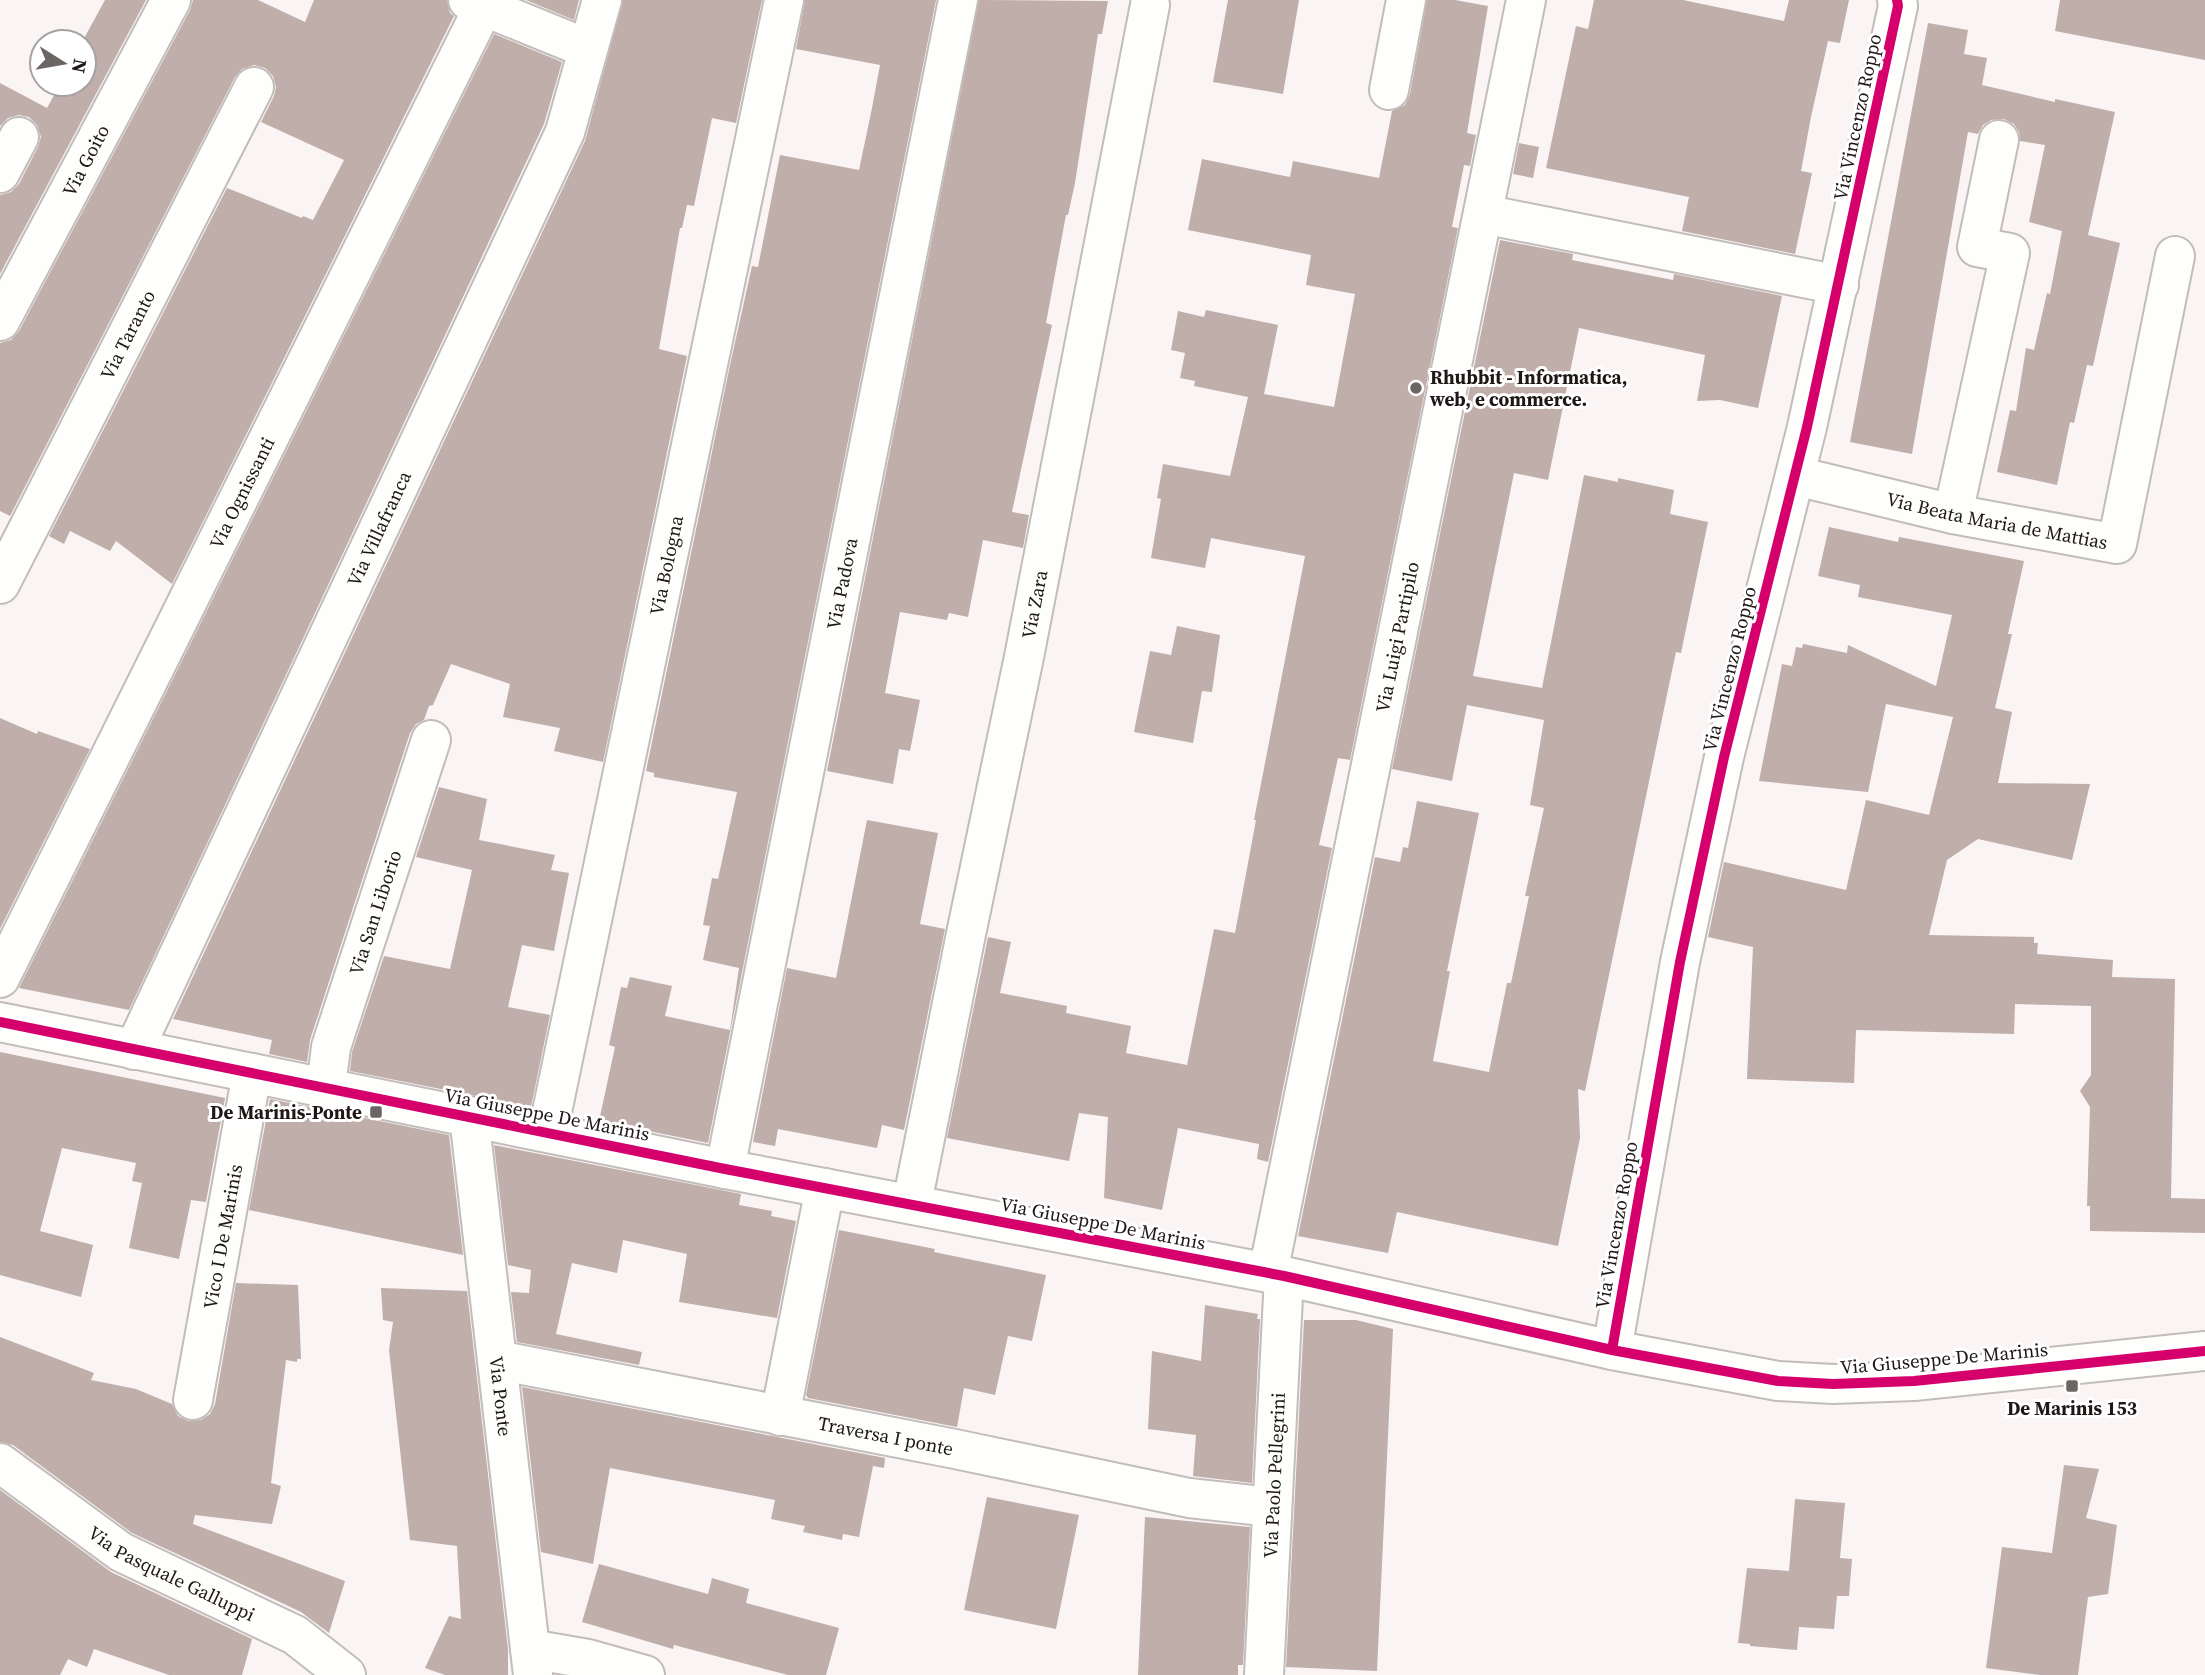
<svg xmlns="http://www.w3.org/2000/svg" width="2205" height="1675" viewBox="0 0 2205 1675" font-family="'Source Serif 4',serif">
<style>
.building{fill:#bfaeaa}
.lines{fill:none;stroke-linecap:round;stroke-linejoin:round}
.minor-casing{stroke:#c2bcbb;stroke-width:42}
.tertiary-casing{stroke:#c2bcbb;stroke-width:42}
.minor{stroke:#fefefd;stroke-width:38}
.tertiary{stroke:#fefefd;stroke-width:38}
.cycleway-casing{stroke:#fff;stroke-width:15}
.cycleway{stroke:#d6006c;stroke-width:10}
.poi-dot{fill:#6b6564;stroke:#fff;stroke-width:2.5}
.labels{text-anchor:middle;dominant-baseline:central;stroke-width:6;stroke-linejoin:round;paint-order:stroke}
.street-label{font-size:19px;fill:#1e1716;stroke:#fff}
.poi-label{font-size:19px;font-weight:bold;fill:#1e1716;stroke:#fff;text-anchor:start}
</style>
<rect width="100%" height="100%" fill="#faf5f4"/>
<path class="building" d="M 105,0 L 146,0 L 0,274 L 0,195 L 11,192 L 19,184 L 38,147 L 41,137 L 37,125 L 29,117 L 19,115 L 8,118 L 0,126 L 0,83 L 47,108 L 60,84 L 84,84 L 84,42 L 82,42 Z
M 193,0 L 258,0 L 305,22 L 314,0 L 447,0 L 450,13 L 454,16 L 172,584 L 116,541 L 110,551 L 70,531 L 64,544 L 49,536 L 227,188 L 302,218 L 303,216 L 313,220 L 344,160 L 261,122 L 274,96 L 276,87 L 273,76 L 265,68 L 254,65 L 242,69 L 235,77 L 10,516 L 0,511 L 0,343 L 11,340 L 19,331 L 190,10 Z
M 526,0 L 579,0 L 574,20 Z
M 623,0 L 762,0 L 736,123 L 712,118 L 694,206 L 687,205 L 682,228 L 680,228 L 659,349 L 687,356 L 603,762 L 554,751 L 560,728 L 503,717 L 510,684 L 451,664 L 433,705 L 429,706 L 424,720 L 416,724 L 410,733 L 310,1040 L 307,1062 L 269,1054 L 272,1040 L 173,1019 L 585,141 Z
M 805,0 L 936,0 L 708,1143 L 599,1121 L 615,1047 L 609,1045 L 621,987 L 627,988 L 630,977 L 672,986 L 665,1016 L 730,1030 L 739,968 L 703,960 L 710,926 L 703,925 L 712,878 L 718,879 L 737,792 L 654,777 L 654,773 L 646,771 L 730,365 L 752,266 L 758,267 L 780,155 L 859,170 L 872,108 L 880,65 L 796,49 Z
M 979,0 L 1108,1 L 1102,34 L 1098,34 L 1075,183 L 1068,215 L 1066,215 L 1046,323 L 1052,325 L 1012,512 L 1029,515 L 1023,548 L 983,540 L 968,617 L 949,613 L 947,620 L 900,612 L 885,693 L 920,700 L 910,751 L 899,749 L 893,784 L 827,771 Z
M 1228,0 L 1299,0 L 1283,94 L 1213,82 Z
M 1427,0 L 1455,0 L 1488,6 L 1467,133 L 1476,135 L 1470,166 L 1464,165 L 1452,227 L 1458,228 L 1350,760 L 1338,758 L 1319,845 L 1332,848 L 1268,1162 L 1257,1159 L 1259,1144 L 1178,1128 L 1162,1210 L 1104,1198 L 1108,1117 L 1079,1113 L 1069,1161 L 947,1138 L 988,937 L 1011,942 L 1000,993 L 1067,1006 L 1066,1013 L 1131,1026 L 1126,1053 L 1187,1065 L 1214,929 L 1235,933 L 1256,820 L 1254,820 L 1305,556 L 1211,538 L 1205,568 L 1151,558 L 1161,499 L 1157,498 L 1163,464 L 1230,476 L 1248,397 L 1194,386 L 1195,381 L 1180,378 L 1185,353 L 1171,350 L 1178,311 L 1204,317 L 1206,310 L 1278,325 L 1264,394 L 1334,407 L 1355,294 L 1306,285 L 1311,255 L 1188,230 L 1202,159 L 1290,177 L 1293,161 L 1379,178 L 1392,111 L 1405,105 L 1410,94 Z
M 1594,0 L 1683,0 L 1784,21 L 1789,0 L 1849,0 L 1840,43 L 1828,41 L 1811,117 L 1801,171 L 1812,173 L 1795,254 L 1682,231 L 1689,197 L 1546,168 L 1576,26 L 1588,29 Z
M 2060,0 L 2205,0 L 2205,60 L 2055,31 Z
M 1928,23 L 1968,30 L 1964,54 L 1987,58 L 1982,85 L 2055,102 L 2055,99 L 2115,112 L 2088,235 L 2120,243 L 2093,366 L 2087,365 L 2074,423 L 2070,422 L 2057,485 L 1997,472 L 2010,410 L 2016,411 L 2026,348 L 2034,350 L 2047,293 L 2050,294 L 2062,231 L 2029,222 L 2045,145 L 2020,141 L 2019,132 L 2014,124 L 2004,119 L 1991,120 L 1983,125 L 1978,134 L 1968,132 L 1912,454 L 1850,442 Z
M 494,34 L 562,62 L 544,124 L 129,1010 L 19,988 Z
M 1519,143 L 1539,147 L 1533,178 L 1513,174 Z
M 1500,240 L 1573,254 L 1572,260 L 1673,280 L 1674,274 L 1782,296 L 1758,408 L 1720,400 L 1697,401 L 1705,355 L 1579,328 L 1548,480 L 1514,473 L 1473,676 L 1542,688 L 1584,475 L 1618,482 L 1618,478 L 1674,490 L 1670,514 L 1708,522 L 1681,653 L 1676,652 L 1669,685 L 1585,1091 L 1578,1089 L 1580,1138 L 1558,1246 L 1397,1212 L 1388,1253 L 1298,1236 L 1375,857 L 1400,862 L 1403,847 L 1408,848 L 1417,801 L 1479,813 L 1447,971 L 1450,971 L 1433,1061 L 1489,1072 L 1507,983 L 1511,983 L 1529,896 L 1525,896 L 1544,808 L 1530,805 L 1544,720 L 1467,705 L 1452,781 L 1392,769 Z
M 1829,527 L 1898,542 L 1899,537 L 2024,561 L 2008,634 L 2012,634 L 1995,708 L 2012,712 L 1998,783 L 2090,784 L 2072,860 L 1978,839 L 1947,860 L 1929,935 L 2034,937 L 2034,943 L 2038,943 L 2037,954 L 2113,960 L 2112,977 L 2175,979 L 2171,1198 L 2205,1199 L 2205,1233 L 2090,1231 L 2090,1206 L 2087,1206 L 2090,1107 L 2080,1091 L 2091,1075 L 2091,1006 L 2015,1004 L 2014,1034 L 1856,1030 L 1854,1083 L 1747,1079 L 1753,947 L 1708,937 L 1724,862 L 1846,890 L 1866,800 L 1929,815 L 1953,717 L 1886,704 L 1868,792 L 1759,781 L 1782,664 L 1792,666 L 1796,647 L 1802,648 L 1803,644 L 1847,653 L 1848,645 L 1936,686 L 1952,615 L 1858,597 L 1860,585 L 1818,576 Z
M 1177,626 L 1220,635 L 1212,692 L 1202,691 L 1193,743 L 1134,732 L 1150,651 L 1171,655 Z
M 0,718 L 37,734 L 38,731 L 90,749 L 0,929 Z
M 439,787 L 487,799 L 479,840 L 555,855 L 551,870 L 569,873 L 554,951 L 522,945 L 508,1007 L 550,1015 L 531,1107 L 350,1071 L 352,1052 L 384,956 L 450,969 L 472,870 L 416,857 Z
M 867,820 L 938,833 L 920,924 L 945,929 L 904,1130 L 882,1125 L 877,1148 L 778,1129 L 775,1146 L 753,1142 L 787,968 L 836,978 Z
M 0,1052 L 225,1098 L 206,1202 L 191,1200 L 179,1259 L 129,1248 L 142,1183 L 132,1181 L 136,1163 L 62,1148 L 40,1231 L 93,1245 L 81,1297 L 0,1275 Z
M 270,1099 L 449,1135 L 463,1255 L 249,1210 Z
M 494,1145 L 741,1194 L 739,1205 L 772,1211 L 771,1216 L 796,1221 L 777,1318 L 679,1302 L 687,1254 L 623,1240 L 617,1273 L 572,1263 L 556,1334 L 642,1352 L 639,1365 L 517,1342 L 511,1292 L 529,1293 L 531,1270 L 508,1265 Z
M 839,1230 L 935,1249 L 934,1252 L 1046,1275 L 1032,1341 L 1008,1336 L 995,1395 L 964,1388 L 957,1427 L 808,1398 L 806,1395 Z
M 236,1283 L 298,1285 L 301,1359 L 297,1359 L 297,1362 L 286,1360 L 271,1483 L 281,1486 L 272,1524 L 195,1515 L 193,1524 L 345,1581 L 329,1633 L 301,1612 L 132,1533 L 13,1445 L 0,1442 L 0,1337 L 94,1373 L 91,1380 L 136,1389 L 172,1404 L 178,1416 L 188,1421 L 201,1420 L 210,1414 L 215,1404 Z
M 381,1288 L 467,1291 L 508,1649 L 508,1675 L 445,1675 L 425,1668 L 449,1616 L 461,1619 L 457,1546 L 410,1540 L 389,1350 L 393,1322 L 383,1320 Z
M 1205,1305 L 1258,1314 L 1257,1319 L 1260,1319 L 1252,1483 L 1193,1476 L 1196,1435 L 1148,1429 L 1152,1351 L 1201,1361 Z
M 1304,1320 L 1356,1320 L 1393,1329 L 1377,1671 L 1286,1667 Z
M 522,1387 L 885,1458 L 884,1468 L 873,1466 L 859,1537 L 843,1534 L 842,1540 L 803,1532 L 805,1526 L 771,1519 L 775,1500 L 610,1468 L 593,1564 L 541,1552 Z
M 2064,1465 L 2099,1469 L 2086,1518 L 2117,1525 L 2108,1594 L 2088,1597 L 2078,1675 L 2040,1675 L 1986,1668 L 2002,1547 L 2052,1553 Z
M 0,1490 L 111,1572 L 252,1639 L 242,1675 L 169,1675 L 94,1649 L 87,1667 L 68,1659 L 60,1675 L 0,1675 Z
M 987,1497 L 1079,1515 L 1056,1629 L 964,1610 Z
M 1795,1499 L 1845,1503 L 1840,1558 L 1852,1559 L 1849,1596 L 1837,1596 L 1834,1629 L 1799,1627 L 1797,1650 L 1750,1646 L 1750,1644 L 1738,1643 L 1747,1568 L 1789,1571 Z
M 1145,1517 L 1250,1527 L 1243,1665 L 1238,1665 L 1238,1675 L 1138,1675 Z
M 599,1564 L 708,1594 L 712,1578 L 749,1589 L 746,1603 L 839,1628 L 826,1675 L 788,1675 L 674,1645 L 673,1649 L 582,1622 Z"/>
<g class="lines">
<g class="minor-casing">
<g id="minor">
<path d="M 468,0 L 588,49"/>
<path d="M 1389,90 L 1406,0"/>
<path d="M 0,173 L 19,137"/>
<path d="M 1483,214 L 1839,285"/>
<path id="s1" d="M 0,321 L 171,0"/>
<path id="s2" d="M 1796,476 L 1953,514 L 2117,544 L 2175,256"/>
<path d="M 1953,514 L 2010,253 L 1977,247 L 1999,140"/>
<path id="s3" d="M 0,584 L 254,87"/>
<path id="s4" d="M 0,978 L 484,6"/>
<path id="s5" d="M 134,1050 L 565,132 L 602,0"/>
<path id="s6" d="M 326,1087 L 331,1047 L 431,740"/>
<path id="s7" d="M 469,1116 L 533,1675"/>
<path id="s8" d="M 548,1131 L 784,0"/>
<path id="s9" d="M 725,1169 L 958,0"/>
<path id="s10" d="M 912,1203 L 966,934 L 1024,657 L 1150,5"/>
<path id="s11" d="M 1268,1273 L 1526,0"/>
<path d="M 1612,1350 L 1680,962 L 1724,757 L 1807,427 L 1898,6 L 1897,0"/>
<path id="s12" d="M 497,1360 L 955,1449 L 1189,1498 L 1272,1507"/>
<path id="s13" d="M 193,1400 L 252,1073"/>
<path d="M 780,1416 L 825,1188"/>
<path id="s14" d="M 0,1463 L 121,1552 L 295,1635 L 346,1675"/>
<path d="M 530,1649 L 588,1659 L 645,1675"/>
<path id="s15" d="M 1264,1675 L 1284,1276"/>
</g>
</g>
<g class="tertiary-casing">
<path id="tertiary" d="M 0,1022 L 725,1169 L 1284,1276 L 1612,1350 L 1778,1381 L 1833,1384 L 1914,1381 L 2205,1351"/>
</g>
<use href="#minor" class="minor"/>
<use href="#tertiary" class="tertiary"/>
<g class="cycleway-casing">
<path id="cycleway" d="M 0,1022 L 725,1169 L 1284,1276 L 1612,1350 L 1778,1381 L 1833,1384 L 1914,1381 L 2205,1351
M 1612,1350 L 1680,962 L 1724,757 L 1807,427 L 1898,6 L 1897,0"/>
</g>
<use href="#cycleway" class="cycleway"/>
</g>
<g class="poi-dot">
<circle cx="1416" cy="388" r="7"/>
<rect x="369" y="1105" width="14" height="14" rx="3.5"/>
<rect x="2065" y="1379" width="14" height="14" rx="3.5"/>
</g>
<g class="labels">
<g class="street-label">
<text transform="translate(1857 117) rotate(-78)">Via Vincenzo Roppo</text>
<text stroke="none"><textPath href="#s1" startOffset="182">Via Goito</textPath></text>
<text stroke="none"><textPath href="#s3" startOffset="280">Via Taranto</textPath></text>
<text stroke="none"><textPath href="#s4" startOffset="542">Via Ognissanti</textPath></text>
<text stroke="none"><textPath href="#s2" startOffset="206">Via Beata Maria de Mattias</textPath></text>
<text stroke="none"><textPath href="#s5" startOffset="576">Via Villafranca</textPath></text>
<text stroke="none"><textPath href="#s8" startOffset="578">Via Bologna</textPath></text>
<text stroke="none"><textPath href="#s9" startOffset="597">Via Padova</textPath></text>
<text stroke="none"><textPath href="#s10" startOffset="611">Via Zara</textPath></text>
<text stroke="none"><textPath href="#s11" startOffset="649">Via Luigi Partipilo</textPath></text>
<text transform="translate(1729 669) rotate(-76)">Via Vincenzo Roppo</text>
<text stroke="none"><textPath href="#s6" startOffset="182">Via San Liborio</textPath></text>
<text transform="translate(547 1114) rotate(11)">Via Giuseppe De Marinis</text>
<text transform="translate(1103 1223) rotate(11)">Via Giuseppe De Marinis</text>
<text transform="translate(1616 1225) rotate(-80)">Via Vincenzo Roppo</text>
<text stroke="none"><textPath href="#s13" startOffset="166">Vico I De Marinis</textPath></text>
<text transform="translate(1944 1358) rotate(-5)">Via Giuseppe De Marinis</text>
<text stroke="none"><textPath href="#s7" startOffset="282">Via Ponte</textPath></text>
<text stroke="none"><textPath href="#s12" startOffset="396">Traversa I ponte</textPath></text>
<text stroke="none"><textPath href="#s15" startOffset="200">Via Paolo Pellegrini</textPath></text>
<text stroke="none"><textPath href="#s14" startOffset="205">Via Pasquale Galluppi</textPath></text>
</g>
<g class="poi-label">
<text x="1430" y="377">Rhubbit - Informatica,<tspan x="1430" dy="22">web, e commerce.</tspan></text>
<text x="362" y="1112" text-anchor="end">De Marinis-Ponte</text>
<text x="2072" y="1408" text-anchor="middle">De Marinis 153</text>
</g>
</g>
<g transform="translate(63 63) rotate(101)"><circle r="33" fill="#ffffff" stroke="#a5a2a2" stroke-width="2"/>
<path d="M0-5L12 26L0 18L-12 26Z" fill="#6b6564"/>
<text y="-10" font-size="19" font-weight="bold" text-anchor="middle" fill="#1e1716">N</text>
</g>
</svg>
